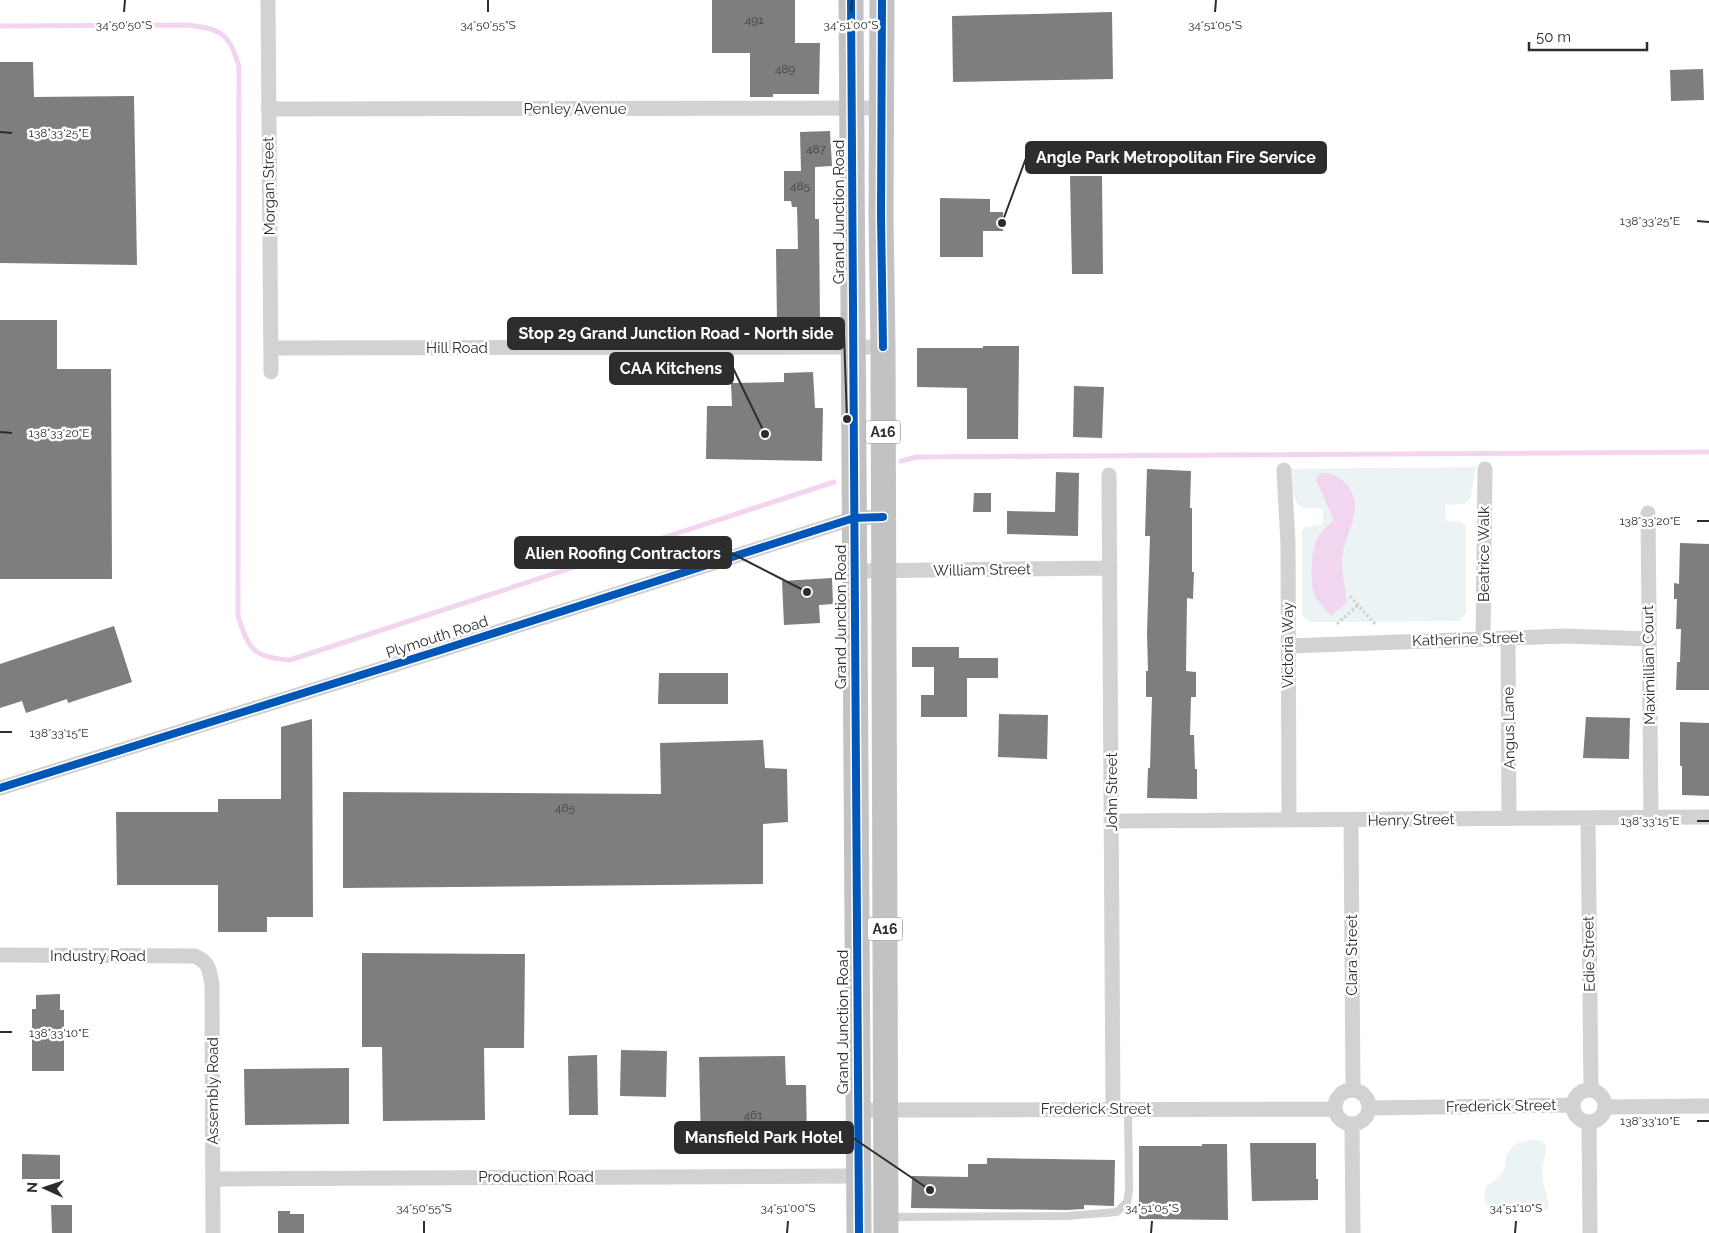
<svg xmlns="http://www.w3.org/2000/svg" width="1709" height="1233" viewBox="0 0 1709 1233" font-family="Raleway,sans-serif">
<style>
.green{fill:#ebf3f4}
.water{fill:#f2d6f0}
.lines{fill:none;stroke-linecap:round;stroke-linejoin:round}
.stream{stroke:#f2d6f0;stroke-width:5}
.building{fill:#7e7e7e}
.path{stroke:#d1d1d1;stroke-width:3;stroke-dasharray:2.5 2.5;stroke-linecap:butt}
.service{stroke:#d2d2d2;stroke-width:8}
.minor{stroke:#d2d2d2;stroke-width:15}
.trunk{stroke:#c2c2c2;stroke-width:25}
.cycleway-casing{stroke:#fff;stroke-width:11}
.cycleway{stroke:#0057b8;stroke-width:8}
.ticks{fill:none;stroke:#2d2d2d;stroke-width:2}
.labels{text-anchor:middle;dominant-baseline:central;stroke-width:5;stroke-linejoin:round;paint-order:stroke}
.number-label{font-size:12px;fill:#414141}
.shield{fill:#fff;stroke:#6c6c6c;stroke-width:1}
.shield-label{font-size:14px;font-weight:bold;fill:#2d2d2d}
.street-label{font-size:15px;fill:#2d2d2d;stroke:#fff}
.ticks-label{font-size:12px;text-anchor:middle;fill:#2d2d2d;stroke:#fff;stroke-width:5;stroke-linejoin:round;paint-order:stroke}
.leader{fill:none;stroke:#2d2d2d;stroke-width:2}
.callout-dot{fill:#2d2d2d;stroke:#fff;stroke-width:2}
.callout{fill:#2d2d2d;stroke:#2d2d2d;stroke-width:2}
.callout-label{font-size:16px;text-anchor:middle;font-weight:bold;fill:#fff}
</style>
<rect width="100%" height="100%" fill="#fff"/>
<path class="green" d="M 1476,467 L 1470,499 L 1465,504 L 1445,505 L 1446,521 L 1462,522 L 1466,527 L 1466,613 L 1460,621 L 1309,622 L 1302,614 L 1302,531 L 1305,527 L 1323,524 L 1323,509 C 1317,508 1310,509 1304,508 C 1290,505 1293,480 1292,469 Z
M 1534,1140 L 1542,1141 L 1545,1144 C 1548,1157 1542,1160 1542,1171 C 1542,1184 1548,1195 1549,1208 L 1544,1211 L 1520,1209 L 1495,1209 L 1489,1208 L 1484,1200 L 1486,1187 C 1492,1182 1500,1177 1504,1170 C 1506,1167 1505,1162 1506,1158 C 1509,1144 1522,1141 1534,1140 Z"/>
<path class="water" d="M 1320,473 C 1333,473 1339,476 1347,485 C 1367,509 1343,534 1342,559 C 1342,573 1345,588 1347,602 L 1331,616 C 1326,610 1320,604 1316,598 C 1309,587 1311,552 1316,541 C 1320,532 1327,526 1334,520 L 1316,480 Z"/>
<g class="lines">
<path class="stream" d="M 0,26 L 187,25 C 221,29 230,33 239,67 L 238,616 C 249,650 253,657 290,660 L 834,482
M 901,461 L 917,457 L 1709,452"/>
</g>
<path class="building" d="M 712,0 L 795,0 L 795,43 L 820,43 L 819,94 L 773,94 L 773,97 L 750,97 L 750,53 L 712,53 Z
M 1112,12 L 1113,79 L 953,82 L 952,16 Z
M 0,62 L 33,62 L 34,97 L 134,96 L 137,265 L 0,263 Z
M 1703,69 L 1704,100 L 1671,101 L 1670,70 Z
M 830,131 L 832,166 L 815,167 L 815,219 L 819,219 L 820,323 L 777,323 L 776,249 L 798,249 L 797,207 L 792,207 L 791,201 L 784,201 L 784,171 L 801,171 L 800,132 Z
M 1070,176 L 1102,176 L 1103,274 L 1072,274 Z
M 940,198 L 990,199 L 990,212 L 1003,212 L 1003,231 L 983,231 L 983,257 L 940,257 Z
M 0,320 L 57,320 L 57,369 L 111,369 L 112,579 L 0,579 Z
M 983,346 L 1019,346 L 1018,439 L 967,439 L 967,388 L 917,387 L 917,348 L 983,348 Z
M 813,372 L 815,408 L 823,408 L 822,461 L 706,459 L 707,406 L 732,406 L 731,383 L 784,382 L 784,373 Z
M 1074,386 L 1104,387 L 1102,438 L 1073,437 Z
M 1147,469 L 1191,471 L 1190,508 L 1192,508 L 1192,572 L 1194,572 L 1193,599 L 1187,598 L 1186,671 L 1196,672 L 1196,697 L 1191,697 L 1190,735 L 1194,735 L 1195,769 L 1197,769 L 1197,799 L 1147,798 L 1148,768 L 1150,768 L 1152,697 L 1146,697 L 1146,671 L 1148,671 L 1147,633 L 1150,536 L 1145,536 Z
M 1056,472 L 1079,473 L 1078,536 L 1007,534 L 1007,511 L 1055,512 Z
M 974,493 L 991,493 L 991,512 L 973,512 Z
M 1680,543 L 1709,544 L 1709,690 L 1676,690 L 1677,662 L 1680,662 L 1681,629 L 1676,629 L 1677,599 L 1674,599 L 1674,583 L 1679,584 Z
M 832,578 L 833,604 L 819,605 L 820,623 L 784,625 L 782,581 Z
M 114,626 L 132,682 L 68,703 L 67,699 L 26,713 L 22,701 L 0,708 L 0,664 Z
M 912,647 L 959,647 L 959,658 L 998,658 L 998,678 L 967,678 L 967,717 L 921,717 L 921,695 L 934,695 L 934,667 L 912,667 Z
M 659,673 L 728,673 L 728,704 L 658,704 Z
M 999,714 L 1048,715 L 1047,759 L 998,757 Z
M 1586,717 L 1630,718 L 1629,759 L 1583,758 Z
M 312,719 L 313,917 L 267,917 L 267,932 L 218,932 L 218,885 L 117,885 L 116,812 L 218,812 L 218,799 L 281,799 L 281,727 Z
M 1680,722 L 1709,723 L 1709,796 L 1682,795 L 1682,766 L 1680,766 Z
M 763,740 L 765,768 L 787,769 L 788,822 L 763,824 L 763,884 L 343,888 L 343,792 L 661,794 L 660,743 Z
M 362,953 L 525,954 L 524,1048 L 484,1048 L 485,1120 L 383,1121 L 382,1047 L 362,1047 Z
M 60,994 L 60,1010 L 64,1010 L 64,1071 L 32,1071 L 32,1009 L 36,1009 L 36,995 Z
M 621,1050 L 667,1051 L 666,1097 L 620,1096 Z
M 597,1055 L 598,1115 L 569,1115 L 568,1056 Z
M 785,1056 L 786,1085 L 806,1085 L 807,1144 L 701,1145 L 699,1057 Z
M 349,1068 L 349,1124 L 245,1125 L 244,1069 Z
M 1250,1143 L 1316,1143 L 1316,1179 L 1318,1179 L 1318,1200 L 1252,1201 Z
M 1202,1144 L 1227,1144 L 1228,1220 L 1139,1219 L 1139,1146 L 1202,1146 Z
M 22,1154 L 60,1155 L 60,1179 L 22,1179 Z
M 987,1158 L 1115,1160 L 1114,1206 L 1084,1205 L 1084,1209 L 1066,1210 L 911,1208 L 912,1176 L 968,1177 L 968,1164 L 987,1164 Z
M 51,1205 L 72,1205 L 72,1233 L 52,1233 Z
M 278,1211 L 290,1211 L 290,1214 L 304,1214 L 304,1233 L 278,1233 Z"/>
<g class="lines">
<path class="path" d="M 1350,596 L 1375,624
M 1337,624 L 1358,605"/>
<path class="service" d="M 889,1217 L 1066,1216 L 1117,1212 L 1127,1202 L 1129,1191 L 1128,1109"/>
<path class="minor" d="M 268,0 L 271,372
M 268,109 L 882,108
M 271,348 L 883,347
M 1284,470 L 1288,544 L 1289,820
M 1109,475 L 1113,1109
M 1648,513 L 1651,818
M 855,571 L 1110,568
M 1508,638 L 1509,818
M 1483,639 L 1485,469
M 1288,646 L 1565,636 L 1649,639
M 0,788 L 441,650 L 854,518 L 883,517
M 1588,818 L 1591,1090
M 1351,820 L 1353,1090
M 1113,821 L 1709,817
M 0,955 L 195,956 C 209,963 209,968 212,984 L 213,1233
M1335 1107a17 17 0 1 1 34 0a17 17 0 1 1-34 0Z
M1573 1106a16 16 0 1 1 32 0a16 16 0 1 1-32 0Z
M 1606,1107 L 1709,1106
M 1369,1108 L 1573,1105
M 857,1110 L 1335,1109
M 1589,1122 L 1590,1233
M 1352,1125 L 1353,1233
M 213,1179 L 858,1176"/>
<path class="trunk" d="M 851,0 L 859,1233
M 882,0 L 881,216 L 883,347 L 886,1233"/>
<g class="cycleway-casing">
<path id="cycleway" d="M 851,0 L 859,1233
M 882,0 L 881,216 L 883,347
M 0,788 L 441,650 L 854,518 L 883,517"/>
</g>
<use href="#cycleway" class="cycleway"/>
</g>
<path class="ticks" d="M 124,12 L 125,0M 488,12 L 488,0M 851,12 L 852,0M 1215,12 L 1216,0M 0,132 L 12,133M 1697,221 L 1709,222M 0,432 L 12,433M 1697,521 L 1709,521M 0,732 L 12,732M 1697,821 L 1709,821M 0,1032 L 12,1032M 1697,1121 L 1709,1121M 424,1233 L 424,1221M 787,1233 L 788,1221M 1151,1233 L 1152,1221M 1515,1233 L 1516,1221"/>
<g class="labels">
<g class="number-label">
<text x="754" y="20">491</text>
<text x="785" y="69">489</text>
<text x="816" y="149">487</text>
<text x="800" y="186">485</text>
<text x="565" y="808">465</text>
<text x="753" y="1115">461</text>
</g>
<g class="shield">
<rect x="865.5" y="420.5" width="35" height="23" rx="4"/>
<rect x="867.5" y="917.5" width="35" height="23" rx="4"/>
</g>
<g class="shield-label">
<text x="883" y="432">A16</text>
<text x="885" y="929">A16</text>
</g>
<g class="street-label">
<text x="575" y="109">Penley Avenue</text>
<text transform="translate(269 186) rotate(-91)">Morgan Street</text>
<text transform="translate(839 212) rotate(-90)">Grand Junction Road</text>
<text x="457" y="348">Hill Road</text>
<text transform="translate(1484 554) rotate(-90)">Beatrice Walk</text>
<text transform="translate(982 570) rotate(-1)">William Street</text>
<text transform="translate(841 617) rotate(-90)">Grand Junction Road</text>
<text transform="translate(437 637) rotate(-18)">Plymouth Road</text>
<text transform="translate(1468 639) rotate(-2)">Katherine Street</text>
<text transform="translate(1288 645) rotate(-90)">Victoria Way</text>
<text transform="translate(1649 665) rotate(-91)">Maximillian Court</text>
<text transform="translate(1509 728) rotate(-91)">Angus Lane</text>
<text transform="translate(1112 792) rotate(-90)">John Street</text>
<text transform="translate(1411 820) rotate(-1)">Henry Street</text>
<text transform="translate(1589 954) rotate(-91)">Edie Street</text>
<text transform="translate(1352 955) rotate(-90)">Clara Street</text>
<text x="98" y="956">Industry Road</text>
<text transform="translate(843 1022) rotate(-90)">Grand Junction Road</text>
<text transform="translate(213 1091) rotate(-90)">Assembly Road</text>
<text transform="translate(1501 1106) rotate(-1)">Frederick Street</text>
<text x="1096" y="1109">Frederick Street</text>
<text x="536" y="1177">Production Road</text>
</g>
</g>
<g class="ticks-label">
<text x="124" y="29">34°50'50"S</text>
<text x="488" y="29">34°50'55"S</text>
<text x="851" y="29">34°51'00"S</text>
<text x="1215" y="29">34°51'05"S</text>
<text x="59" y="137">138°33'25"E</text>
<text x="1650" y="225">138°33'25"E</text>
<text x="59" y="437">138°33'20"E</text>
<text x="1650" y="525">138°33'20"E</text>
<text x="59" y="737">138°33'15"E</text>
<text x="1650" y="825">138°33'15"E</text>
<text x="59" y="1037">138°33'10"E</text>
<text x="1650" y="1125">138°33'10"E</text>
<text x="424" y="1212">34°50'55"S</text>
<text x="788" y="1212">34°51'00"S</text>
<text x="1152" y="1212">34°51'05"S</text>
<text x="1516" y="1212">34°51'10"S</text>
</g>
<path class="leader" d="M1002 223L1026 158M847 419L844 334M765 434L733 368M807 592L731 553M930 1190L853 1138"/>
<g class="callout-dot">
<circle cx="1002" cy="223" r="5"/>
<circle cx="847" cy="419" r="5"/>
<circle cx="765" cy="434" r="5"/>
<circle cx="807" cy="592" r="5"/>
<circle cx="930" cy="1190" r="5"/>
</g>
<g class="callout">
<rect x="1026" y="142" width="300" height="31" rx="5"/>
<rect x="508" y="318" width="336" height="31" rx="5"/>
<rect x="610" y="353" width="123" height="31" rx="5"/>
<rect x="515" y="537" width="216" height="31" rx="5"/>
<rect x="675" y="1122" width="178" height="31" rx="5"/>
</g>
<g class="callout-label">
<text x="1176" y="163">Angle Park Metropolitan Fire Service</text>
<text x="676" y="339">Stop 29 Grand Junction Road - North side</text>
<text x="671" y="374">CAA Kitchens</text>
<text x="623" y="559">Alien Roofing Contractors</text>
<text x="764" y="1143">Mansfield Park Hotel</text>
</g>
<g transform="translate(45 1188) rotate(273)" stroke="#ffffff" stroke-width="4" paint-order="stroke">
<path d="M0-4L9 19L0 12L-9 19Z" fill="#2d2d2d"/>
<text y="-8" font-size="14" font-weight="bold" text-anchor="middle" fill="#2d2d2d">N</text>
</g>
<path d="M1529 42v8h118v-8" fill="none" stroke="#2d2d2d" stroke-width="2.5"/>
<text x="1536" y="42" font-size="15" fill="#2d2d2d" stroke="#ffffff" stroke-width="4" paint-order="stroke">50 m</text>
</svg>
